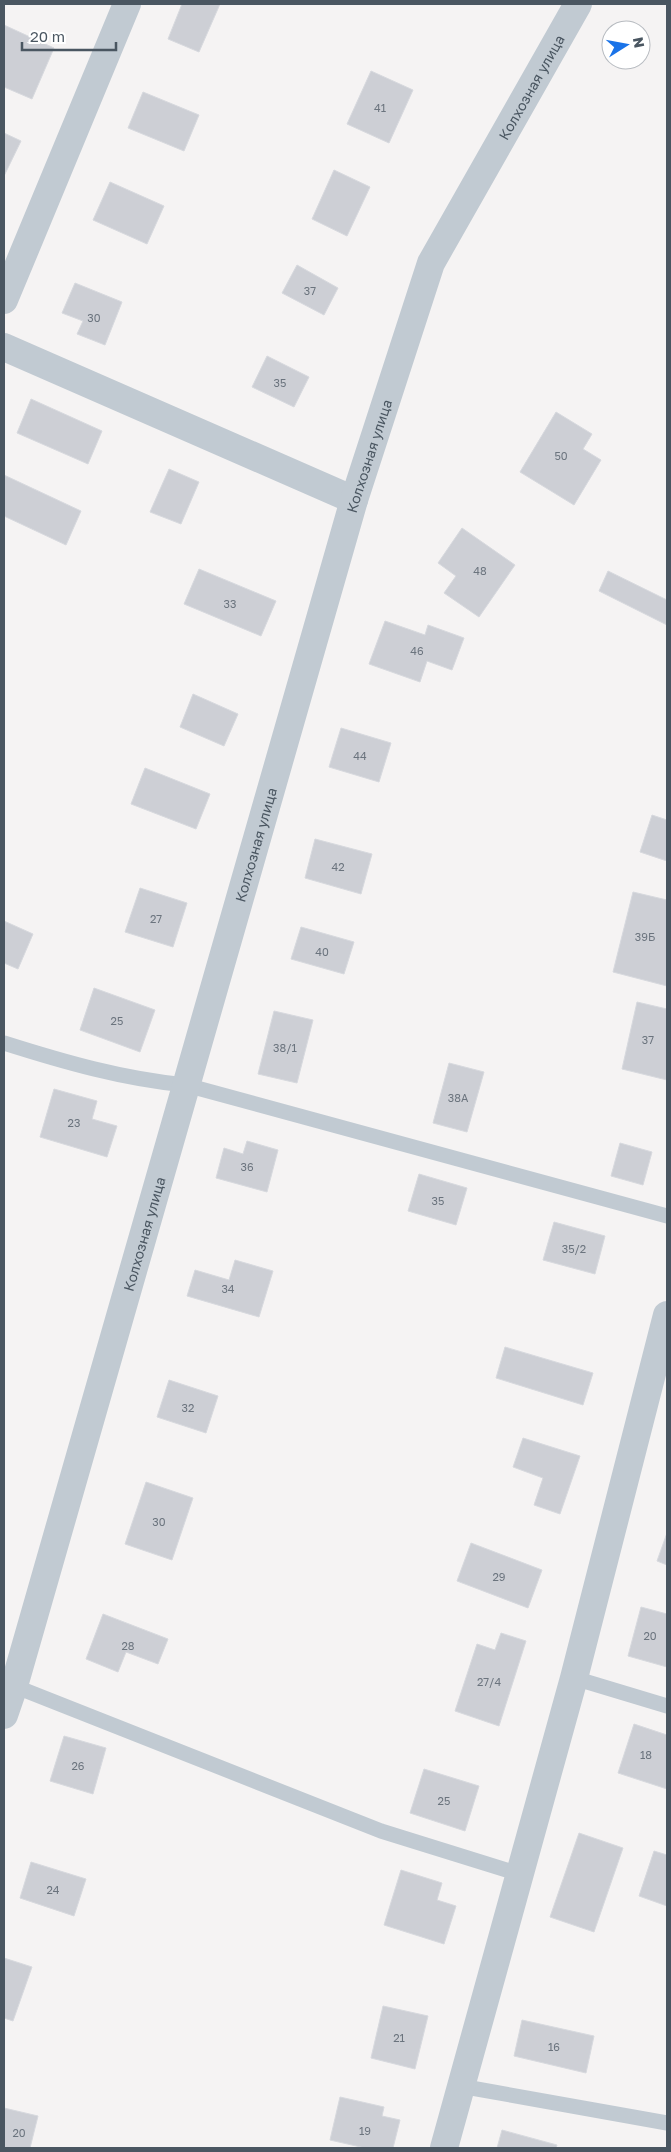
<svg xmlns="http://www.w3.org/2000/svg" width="671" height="2152" viewBox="0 0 671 2152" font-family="'Golos Text',sans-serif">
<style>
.building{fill:#cdcfd5;stroke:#d7d9de}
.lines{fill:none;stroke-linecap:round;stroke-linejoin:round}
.service{stroke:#c1cad2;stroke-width:15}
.minor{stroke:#c1cad2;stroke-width:28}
.labels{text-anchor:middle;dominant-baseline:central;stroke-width:4;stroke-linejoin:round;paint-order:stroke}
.number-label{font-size:11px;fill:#6b747e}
.street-label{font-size:14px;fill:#4a5661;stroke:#fff}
</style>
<rect width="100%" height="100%" fill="#f5f3f3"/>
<path class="building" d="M 182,4 L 220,4 L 199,52 L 168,39 Z
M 4,25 L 54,48 L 32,99 L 4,87 Z
M 371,71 L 413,90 L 389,143 L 347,124 Z
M 143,92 L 199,115 L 184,151 L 128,128 Z
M 4,133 L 21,141 L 4,176 Z
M 334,170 L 370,187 L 347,236 L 312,219 Z
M 110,182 L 164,206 L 147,244 L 93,220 Z
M 297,265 L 338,288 L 324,315 L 282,293 Z
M 75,283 L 122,302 L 105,345 L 77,334 L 83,321 L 62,313 Z
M 267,356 L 309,377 L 294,407 L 252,387 Z
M 31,399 L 102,431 L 88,464 L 17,433 Z
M 556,412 L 592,434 L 583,449 L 601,460 L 574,505 L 520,472 Z
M 169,469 L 199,482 L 181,524 L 150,512 Z
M 4,475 L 81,511 L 66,545 L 4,516 Z
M 462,528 L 515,565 L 479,617 L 444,593 L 456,576 L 438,563 Z
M 199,569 L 276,601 L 261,636 L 184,604 Z
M 608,571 L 667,600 L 667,625 L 599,591 Z
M 385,621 L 425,635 L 428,625 L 464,638 L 452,670 L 427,661 L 420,682 L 369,664 Z
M 193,694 L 238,714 L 224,746 L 180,727 Z
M 341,728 L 391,743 L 379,782 L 329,767 Z
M 145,768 L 210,794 L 196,829 L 131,804 Z
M 652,815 L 667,820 L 667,861 L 640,852 Z
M 315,839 L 372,854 L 361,894 L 305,878 Z
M 140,888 L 187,903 L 173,947 L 125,932 Z
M 633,892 L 667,900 L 667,986 L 613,972 Z
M 4,921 L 33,934 L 18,969 L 4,963 Z
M 301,927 L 354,942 L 344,974 L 291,959 Z
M 94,988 L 155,1010 L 140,1052 L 80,1030 Z
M 637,1002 L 667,1009 L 667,1080 L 622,1069 Z
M 274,1011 L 313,1020 L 297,1083 L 258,1074 Z
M 449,1063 L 484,1072 L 467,1132 L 433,1123 Z
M 54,1089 L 97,1101 L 92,1119 L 117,1126 L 107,1157 L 40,1137 Z
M 247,1141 L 278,1150 L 267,1192 L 216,1178 L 224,1148 L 243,1154 Z
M 620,1143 L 652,1152 L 643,1185 L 611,1176 Z
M 419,1174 L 467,1188 L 456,1225 L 408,1211 Z
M 554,1222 L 605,1236 L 595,1274 L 543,1260 Z
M 235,1260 L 273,1271 L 259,1317 L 187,1296 L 195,1270 L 229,1280 Z
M 505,1347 L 593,1373 L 583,1405 L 496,1378 Z
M 169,1380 L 218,1396 L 206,1433 L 157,1417 Z
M 523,1438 L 580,1456 L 560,1514 L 534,1505 L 543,1478 L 513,1467 Z
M 146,1482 L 193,1498 L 172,1560 L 125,1544 Z
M 667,1533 L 667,1565 L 657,1561 Z
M 471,1543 L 542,1570 L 528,1608 L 457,1581 Z
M 641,1607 L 667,1614 L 667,1667 L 628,1656 Z
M 103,1614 L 168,1639 L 158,1664 L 126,1652 L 118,1672 L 86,1659 Z
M 501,1633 L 526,1641 L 499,1726 L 455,1711 L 477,1644 L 495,1650 Z
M 634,1724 L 667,1735 L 667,1789 L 618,1773 Z
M 64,1736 L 106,1748 L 93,1794 L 50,1781 Z
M 424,1769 L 479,1786 L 465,1831 L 410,1813 Z
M 579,1833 L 623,1848 L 594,1932 L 550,1917 Z
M 654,1851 L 667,1855 L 667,1906 L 639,1896 Z
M 31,1862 L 86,1879 L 74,1916 L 20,1898 Z
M 401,1870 L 442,1883 L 437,1900 L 456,1906 L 444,1944 L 384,1925 Z
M 4,1958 L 32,1967 L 13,2021 L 4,2018 Z
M 383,2006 L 428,2016 L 415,2069 L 371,2058 Z
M 522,2020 L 594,2036 L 586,2073 L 514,2056 Z
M 340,2097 L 384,2107 L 382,2116 L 400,2120 L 393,2148 L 365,2148 L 330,2140 Z
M 4,2108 L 38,2116 L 30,2148 L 4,2148 Z
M 502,2130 L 557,2145 L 556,2148 L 497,2148 Z"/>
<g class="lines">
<path class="service" d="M 4,1043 C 64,1062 123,1079 186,1085 L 667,1216
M 574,1678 L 667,1706
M 14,1686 L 381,1831 L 519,1874
M 460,2086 L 667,2123"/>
<g class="minor">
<path d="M 4,300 L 127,4"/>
<path d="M 4,347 L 354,500"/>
<path id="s1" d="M 4,1715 L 14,1686 L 354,500 L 431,263 L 578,4"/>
<path d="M 444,2148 L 574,1678 L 667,1315"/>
</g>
</g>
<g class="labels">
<g class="number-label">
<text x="380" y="107">41</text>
<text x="310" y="290">37</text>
<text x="94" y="317">30</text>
<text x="280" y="382">35</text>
<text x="561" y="455">50</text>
<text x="480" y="570">48</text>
<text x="230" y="603">33</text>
<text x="417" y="650">46</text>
<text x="360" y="755">44</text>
<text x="338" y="866">42</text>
<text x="156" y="918">27</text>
<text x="645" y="936">39Б</text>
<text x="322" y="951">40</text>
<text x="117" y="1020">25</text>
<text x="648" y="1039">37</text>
<text x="285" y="1047">38/1</text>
<text x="458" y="1097">38А</text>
<text x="74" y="1122">23</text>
<text x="247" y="1166">36</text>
<text x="438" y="1200">35</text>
<text x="574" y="1248">35/2</text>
<text x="228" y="1288">34</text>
<text x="188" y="1407">32</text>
<text x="159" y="1521">30</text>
<text x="499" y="1576">29</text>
<text x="650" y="1635">20</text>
<text x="128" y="1645">28</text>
<text x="489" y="1681">27/4</text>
<text x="646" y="1754">18</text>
<text x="78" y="1765">26</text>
<text x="444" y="1800">25</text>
<text x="53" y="1889">24</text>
<text x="399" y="2037">21</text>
<text x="554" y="2046">16</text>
<text x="365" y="2130">19</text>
<text x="19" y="2132">20</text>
</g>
<g class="street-label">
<text stroke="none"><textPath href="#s1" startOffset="1716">Колхозная улица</textPath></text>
<text stroke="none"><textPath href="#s1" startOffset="1311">Колхозная улица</textPath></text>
<text stroke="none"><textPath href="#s1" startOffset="906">Колхозная улица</textPath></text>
<text stroke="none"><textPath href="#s1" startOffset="501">Колхозная улица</textPath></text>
</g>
</g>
<rect width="671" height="2152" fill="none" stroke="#4a5661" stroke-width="10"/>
<g transform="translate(626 45) rotate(79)"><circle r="24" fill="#ffffff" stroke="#b7bbc0"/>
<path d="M0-4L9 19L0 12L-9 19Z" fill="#1a73e8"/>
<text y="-8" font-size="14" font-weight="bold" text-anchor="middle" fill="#4a5661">N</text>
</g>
<path d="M22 42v8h94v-8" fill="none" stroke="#4a5661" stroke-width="2.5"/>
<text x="30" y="42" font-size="15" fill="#4a5661" stroke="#ffffff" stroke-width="4" paint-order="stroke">20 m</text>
</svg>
